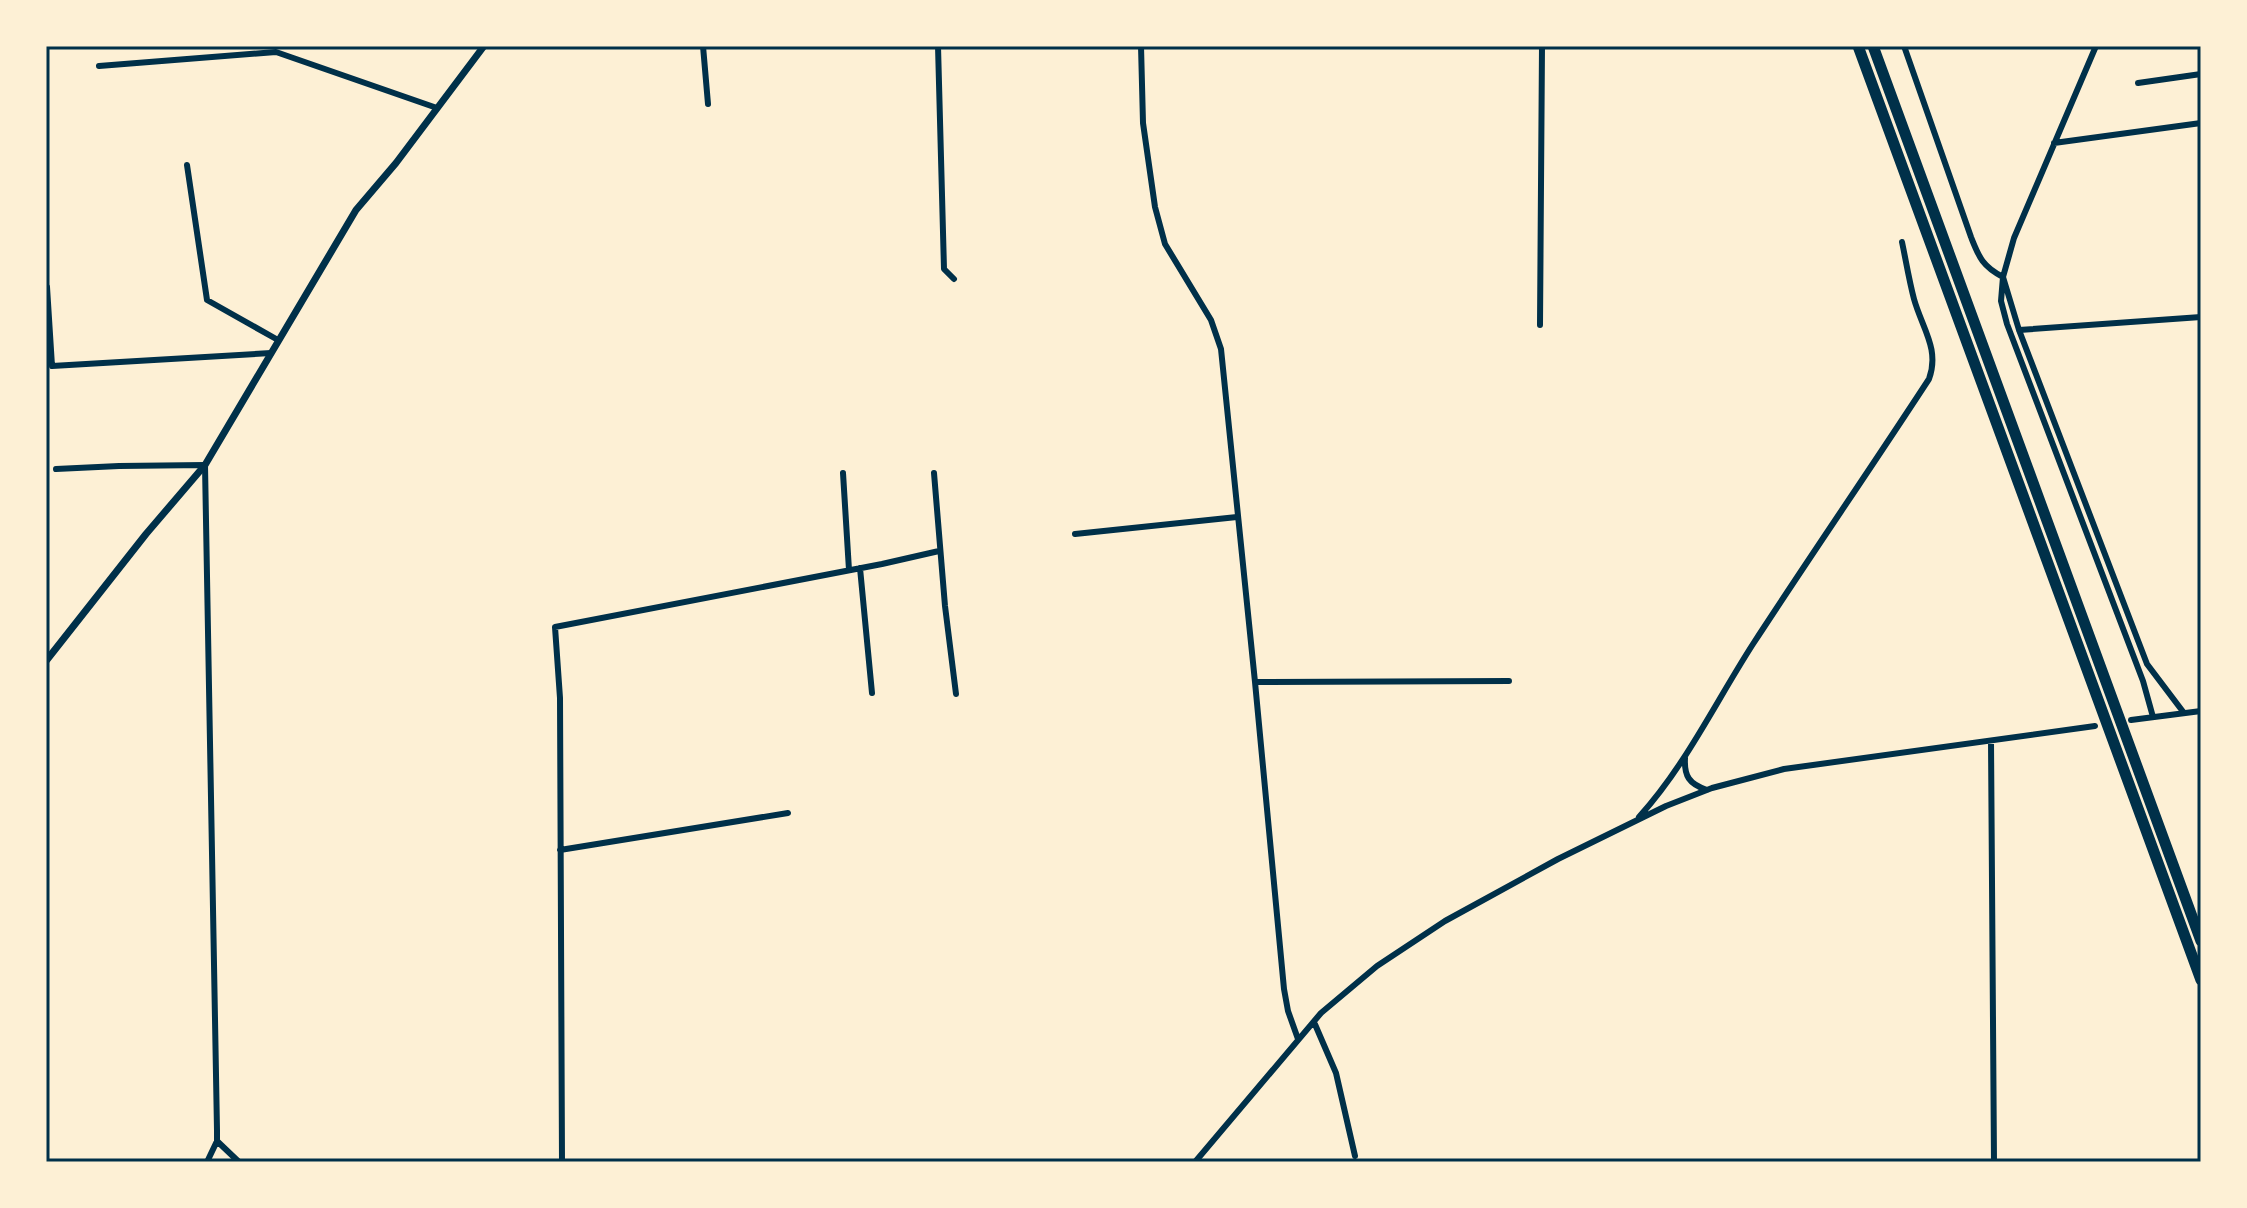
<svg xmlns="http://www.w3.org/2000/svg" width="2247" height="1208" viewBox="0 0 2247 1208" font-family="Signika,sans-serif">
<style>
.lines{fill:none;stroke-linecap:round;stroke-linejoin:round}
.minor{stroke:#003049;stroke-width:6}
.tertiary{stroke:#003049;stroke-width:7}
.motorway{stroke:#003049;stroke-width:11}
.neatline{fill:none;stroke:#003049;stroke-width:3}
</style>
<rect width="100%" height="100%" fill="#fdf0d5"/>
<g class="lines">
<path class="minor" d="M 703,46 L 708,104
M 938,46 L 944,269 L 954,279
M 1141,46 L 1143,123 L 1155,207 L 1165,244 L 1211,320 L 1221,349 L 1255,682 L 1284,989 L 1288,1011 L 1298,1039
M 1904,46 L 1971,237 C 1979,257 1982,266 2003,277 L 2019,330 L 2147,664 L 2184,713
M 2096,46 L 2014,238 L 2003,277 L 2001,301 L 2007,324 L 2143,681 L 2153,717
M 99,66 L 276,52 L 437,108
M 2138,83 L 2201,74
M 2054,143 L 2201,123
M 187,165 L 207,300 L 278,340
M 47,287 L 52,366 L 271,353
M 1540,325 L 1542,46
M 2019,330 L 2201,317
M 56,469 L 119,466 L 205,465 L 217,1130 L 217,1141 L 207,1162
M 843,473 L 849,570
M 934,473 L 945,606 L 956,694
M 1075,534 L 1237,517
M 860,568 L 872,693
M 1255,682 L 1509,681
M 2131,720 L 2201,711
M 1991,741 L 1994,1162
M 1685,758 C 1684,776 1689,784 1707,790
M 1639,817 C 1686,765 1715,703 1753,644 C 1811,555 1871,468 1929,379 C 1940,349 1922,328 1914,299 C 1909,280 1906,261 1902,242
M 560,850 L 788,813
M 1314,1022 L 1336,1073 L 1355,1156
M 217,1141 L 239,1162
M 562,1162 L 560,698 L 555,627 L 882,564 L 939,551
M 1195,1162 L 1321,1013 L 1377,966 L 1445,921 L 1558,859 L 1666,806 L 1712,788 L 1784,769 L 2095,726"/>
<path class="tertiary" d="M 46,661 L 146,534 L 205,465 L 356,210 L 396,163 L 484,46"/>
<path class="motorway" d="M 1858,46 L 2201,980
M 1873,46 L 2201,941"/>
</g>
<rect width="2247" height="1208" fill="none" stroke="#fdf0d5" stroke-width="96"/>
<rect x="48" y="48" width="2151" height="1112" class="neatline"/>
</svg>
